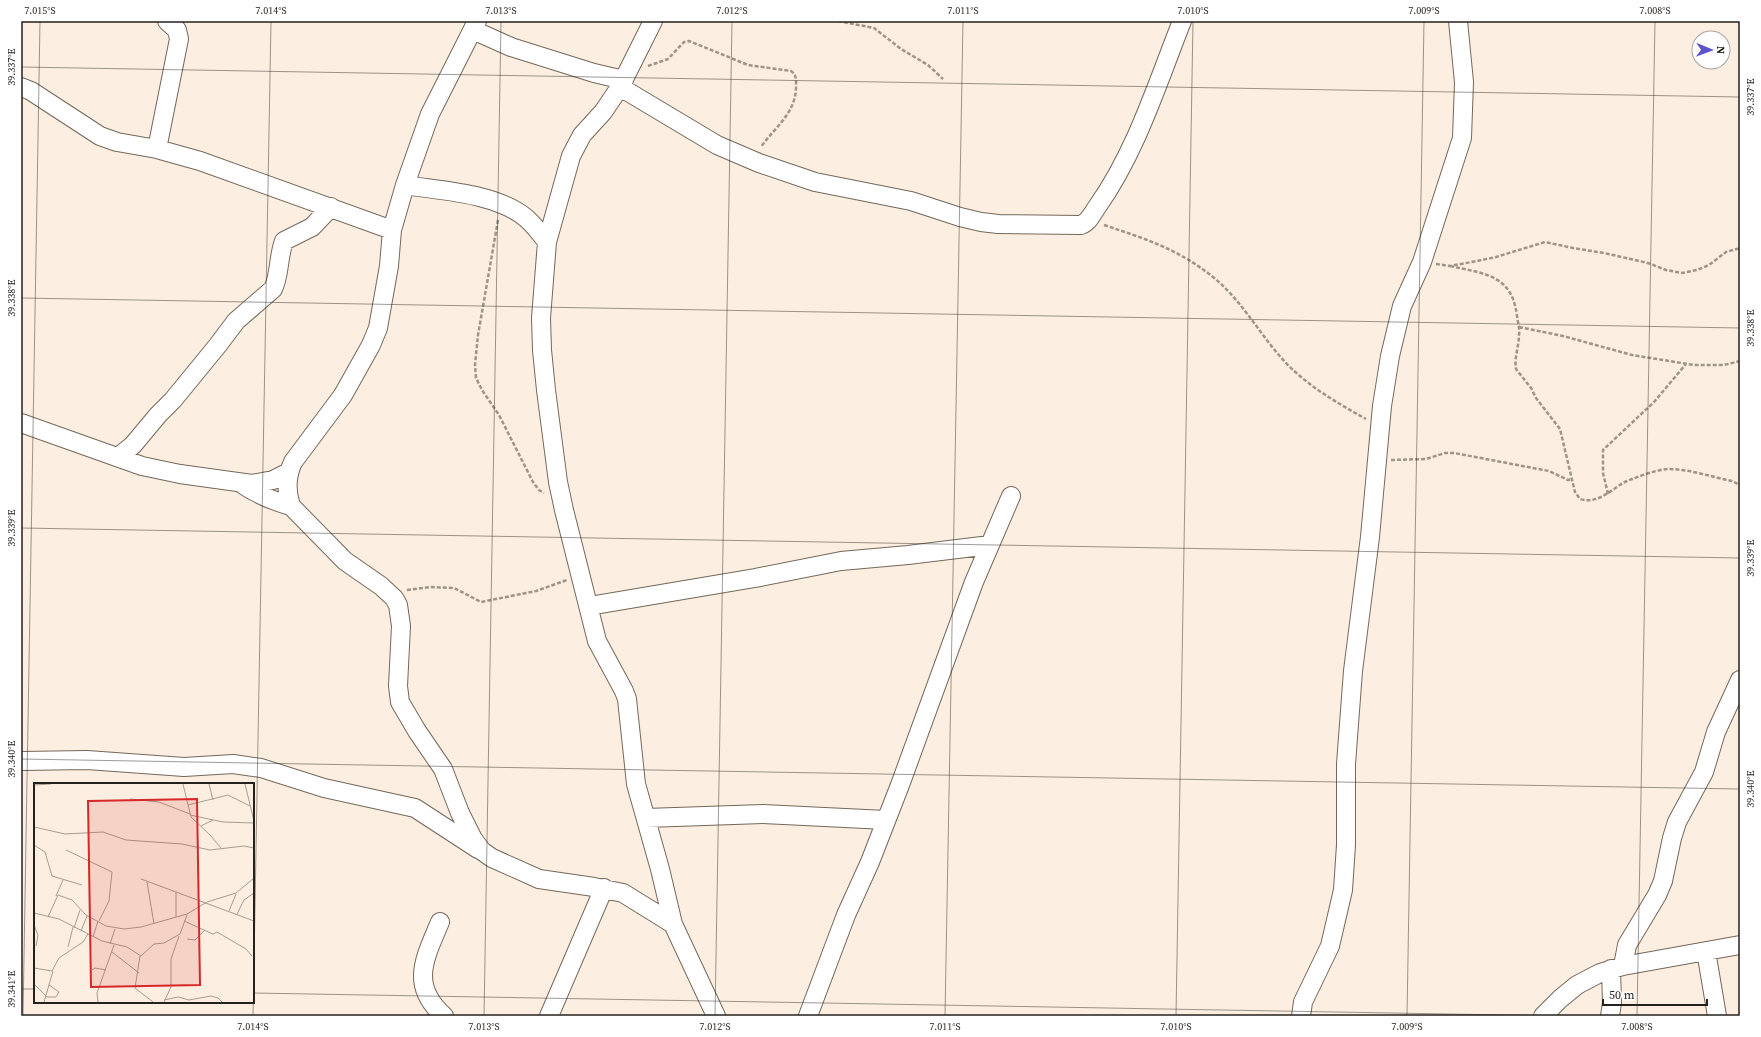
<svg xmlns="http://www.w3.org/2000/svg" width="1761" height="1037" viewBox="0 0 1761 1037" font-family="'Source Serif 4',serif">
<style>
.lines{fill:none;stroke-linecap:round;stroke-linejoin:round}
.minor-casing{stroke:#73685b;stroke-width:20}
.path{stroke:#9d948a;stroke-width:2.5;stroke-dasharray:4 2;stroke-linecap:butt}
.minor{stroke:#fff;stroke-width:18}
.ticks{fill:none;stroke:#25211c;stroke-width:1;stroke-opacity:0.45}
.inset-road{fill:none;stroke:#a69d92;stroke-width:1}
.view{fill:#d62828;fill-opacity:0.15;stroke:#d62828;stroke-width:2}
.inset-edge{fill:none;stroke:#25211c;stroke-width:2}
.neatline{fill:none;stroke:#25211c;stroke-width:1.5}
.ticks-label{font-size:10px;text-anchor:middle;fill:#25211c}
</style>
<rect width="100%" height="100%" fill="#fcefe1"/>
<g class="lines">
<g class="minor-casing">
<path id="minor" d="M 477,21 L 430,114 L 405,185 L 392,230 L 389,266 L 378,328 L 371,345 L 343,395 L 293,462 C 286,477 286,491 291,506 L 345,561 L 381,586 L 394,598 L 398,605 L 401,626 L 398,686 L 400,702 L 417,731 L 443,769 L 460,813 L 473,839 L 482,851 L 492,858 L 539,879 L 594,887 L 623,893 L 673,924
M 653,21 L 620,87 L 603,112 L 582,135 L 571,156 L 547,242 L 541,318 L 542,350 L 546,390 L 558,482 L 564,510 L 597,641 L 624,691 L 627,699 L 636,784 L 660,869 L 673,924 L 716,1016
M 473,30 L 511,47 L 594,73 L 624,80
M 21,87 L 31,91 L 100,136 L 117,142 L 157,149 L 200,161 L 392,230
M 620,87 L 717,145 L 759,163 L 815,182 L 911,201 L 960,217 L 981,222 L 998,224 L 1081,225 C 1089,222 1092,214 1097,207 C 1136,152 1157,84 1182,21
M 157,149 L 179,39 L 177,30 L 167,21
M 405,185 C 442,191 496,193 526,218 C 534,225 541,234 547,242
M 21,423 L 142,466 L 180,474 L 252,484 L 273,480 L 289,472
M 118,457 L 133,445 L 158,415 L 173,400 L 218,345 L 236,321 L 273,289 C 280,275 278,257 284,241 L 312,227 L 331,207
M 242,484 C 258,495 273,501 291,506
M 589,606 L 755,578 L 841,561 L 908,555 L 990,545
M 21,761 L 87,760 L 184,767 L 233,764 L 261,768 L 324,788 L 415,808 L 478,849
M 646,818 L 763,814 L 886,820
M 440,922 C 425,958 409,985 444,1016
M 1706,951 L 1717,1016
M 1623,966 L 1627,945 L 1657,895 L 1663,881 L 1672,838 L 1677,822 L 1704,772 L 1716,732 L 1740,680
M 549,1016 L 604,888
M 808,1016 L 846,915 L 870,862 L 900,785 L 974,582 L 1011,496
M 1301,1016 L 1303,1002 L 1330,946 L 1343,890 L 1346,845 L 1346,764 L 1353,671 L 1370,537 L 1382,406 L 1390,356 L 1402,306 L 1422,262 L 1462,138 L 1464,82 L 1458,21
M 1543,1016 L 1560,999 L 1577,985 L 1600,973 L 1623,966 L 1740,945
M 1610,1016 L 1612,1003 L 1611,969"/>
</g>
<path class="path" d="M 838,21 L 874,28 L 901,49 L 928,65 L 943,79
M 648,66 L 668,59 L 684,42 L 689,41 L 748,65 L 791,71 C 797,75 796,80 796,88 C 795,114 775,127 761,147
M 498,220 L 478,335 L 475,365 L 476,378 L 482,390 L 499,415 L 533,482 L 539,490 L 544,493
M 1104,225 C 1146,239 1178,249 1213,277 C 1240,299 1256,328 1278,354 C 1302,383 1334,401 1366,419
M 1436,264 L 1450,266 L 1477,261 L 1496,257 L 1545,242 L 1573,248 L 1604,253 L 1648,263 L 1666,270 L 1682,273 L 1697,270 L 1709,265 L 1726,252 L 1740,248
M 1450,266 C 1486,274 1512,275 1517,316 C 1518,323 1520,329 1519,335 C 1519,346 1514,358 1516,369 L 1531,388 L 1536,398 L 1560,429 L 1575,492 L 1580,499 C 1599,505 1612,488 1627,481 C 1640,476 1655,470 1668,469 C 1689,469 1712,477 1732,481 L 1740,485
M 1519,327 L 1563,336 L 1632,355 L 1694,365 L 1724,365 L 1740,361
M 1391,460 L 1426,459 L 1445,453 L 1454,453 L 1549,471 L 1568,480 L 1573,479
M 1608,494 L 1603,473 L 1603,450 L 1654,402 L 1686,364
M 407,590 L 431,587 L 454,588 L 481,602 L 536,591 L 567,580"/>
<use href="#minor" class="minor"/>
</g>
<path class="ticks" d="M 21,67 L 1740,97M 21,298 L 1740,328M 21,528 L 1740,558M 21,759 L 1740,789M 21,989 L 35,989M 253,993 L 1563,1016M 23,1016 L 40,21M 253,1016 L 271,21M 484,1016 L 501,21M 715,1016 L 732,21M 945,1016 L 963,21M 1176,1016 L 1193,21M 1407,1016 L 1424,21M 1637,1016 L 1655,21"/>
<g transform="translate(34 783)">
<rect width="220" height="220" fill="#fcefe1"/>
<path class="inset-road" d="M 149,1 L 157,34 L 176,52 L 187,65M 175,1 L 179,17M 211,1 L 220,38M 0,2 L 17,1M 96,16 L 125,19 L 156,31M 154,22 L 194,12 L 216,23M 156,32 L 189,39 L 220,40M 167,43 L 179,37M 0,55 L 0,44 L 31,51 L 69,49 L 92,57 L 148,61 L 176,67 L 210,63 L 220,65M 0,62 L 11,69 L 18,93 L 48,102M 32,67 L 78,89 L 75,118 L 65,138M 107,96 L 220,138M 113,99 L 120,141M 142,109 L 142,134M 22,113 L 29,97M 195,128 L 202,111M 0,130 L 25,136 L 68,158 L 93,164 L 107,173 L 120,161 L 130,160 L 146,151 L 153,132M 203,131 L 210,117 L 220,110M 14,134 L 24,112 L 38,117 L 52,132 L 72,143 L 90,146 L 107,144 L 153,131 L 173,119 L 202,110 L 220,95M 150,138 L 179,151 L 183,149 L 212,166 L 218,173M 0,142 L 4,152 L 2,163M 40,145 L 46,127M 47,148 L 53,133M 59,154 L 64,138M 153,156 L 161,157 L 171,147M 76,161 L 81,146M 34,164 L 39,144M 78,169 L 105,190M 106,173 L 101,205 L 119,219M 0,185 L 18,188 L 25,175 L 49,159 L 54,151M 58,187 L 61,185 L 72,187M 0,201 L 13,214 L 22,214 L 25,209 L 15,202M 130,217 L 144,214 L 155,217 L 177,213 L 184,215 L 188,219M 10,219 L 19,188M 64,219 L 63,210 L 80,162M 130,219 L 137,204 L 137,176 L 145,153"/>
<path class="view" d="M 163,16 L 166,202 L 57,204 L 54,18 Z"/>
<rect width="220" height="220" class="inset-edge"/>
</g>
<rect width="1761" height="1037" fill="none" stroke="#ffffff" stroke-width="44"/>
<g transform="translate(1711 50) rotate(91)"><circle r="19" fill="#ffffff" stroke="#a8a6a4"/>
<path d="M0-3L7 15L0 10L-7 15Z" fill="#5d54cd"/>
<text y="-6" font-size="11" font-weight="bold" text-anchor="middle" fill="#25211c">N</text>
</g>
<path d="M1603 999v6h104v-6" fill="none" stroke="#25211c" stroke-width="2"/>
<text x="1609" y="999" font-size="12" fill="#25211c" stroke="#ffffff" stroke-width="3" paint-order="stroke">50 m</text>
<rect x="22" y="22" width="1717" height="993" class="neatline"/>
<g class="ticks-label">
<text x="40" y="14">7.015°S</text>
<text x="271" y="14">7.014°S</text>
<text x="501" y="14">7.013°S</text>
<text x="732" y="14">7.012°S</text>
<text x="963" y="14">7.011°S</text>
<text x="1193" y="14">7.010°S</text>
<text x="1424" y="14">7.009°S</text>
<text x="1655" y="14">7.008°S</text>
<text transform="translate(11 67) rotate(-90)" y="4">39.337°E</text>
<text transform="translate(1750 97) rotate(-90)" y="4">39.337°E</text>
<text transform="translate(11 298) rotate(-90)" y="4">39.338°E</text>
<text transform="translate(1750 328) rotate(-90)" y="4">39.338°E</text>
<text transform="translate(11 528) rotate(-90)" y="4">39.339°E</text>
<text transform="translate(1750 558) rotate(-90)" y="4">39.339°E</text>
<text transform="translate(11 759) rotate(-90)" y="4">39.340°E</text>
<text transform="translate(1750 789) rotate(-90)" y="4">39.340°E</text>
<text transform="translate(11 989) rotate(-90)" y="4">39.341°E</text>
<text x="253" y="1030">7.014°S</text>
<text x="484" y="1030">7.013°S</text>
<text x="715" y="1030">7.012°S</text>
<text x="945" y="1030">7.011°S</text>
<text x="1176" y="1030">7.010°S</text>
<text x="1407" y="1030">7.009°S</text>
<text x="1637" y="1030">7.008°S</text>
</g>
</svg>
